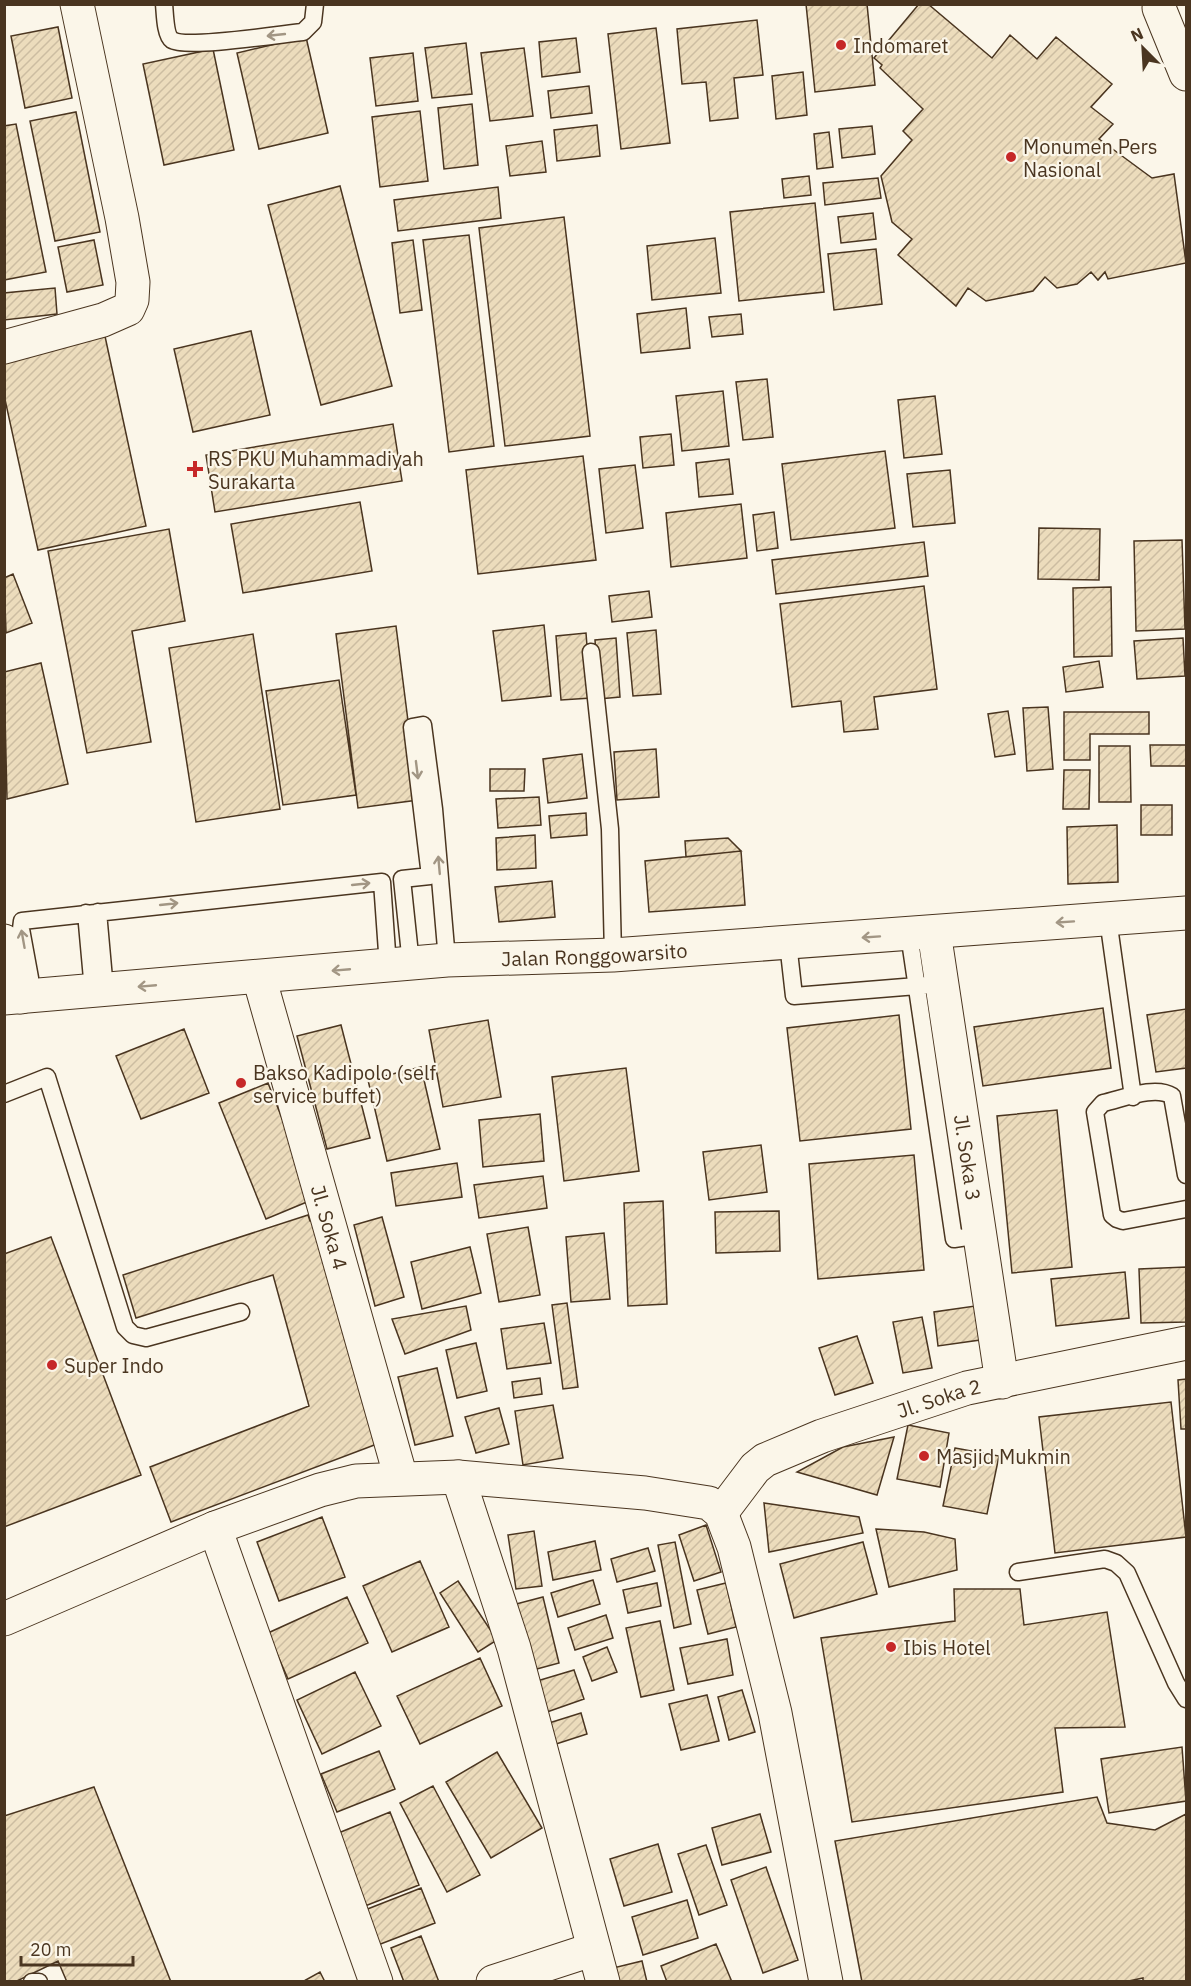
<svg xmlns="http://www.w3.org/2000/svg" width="1191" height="1986" viewBox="0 0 1191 1986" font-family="'IBM Plex Sans',sans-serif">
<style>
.building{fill:url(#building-hatch);stroke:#4a3520;stroke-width:1.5}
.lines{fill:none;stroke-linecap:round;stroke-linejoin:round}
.service-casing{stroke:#4a3520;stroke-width:19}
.minor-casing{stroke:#4a3520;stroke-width:35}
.secondary-casing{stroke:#4a3520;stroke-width:35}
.service{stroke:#fbf6e9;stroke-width:16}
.minor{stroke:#fbf6e9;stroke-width:33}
.secondary{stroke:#fbf6e9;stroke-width:33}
.oneway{stroke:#a29684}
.poi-dot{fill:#c62828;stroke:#fbf6e9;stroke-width:2}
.labels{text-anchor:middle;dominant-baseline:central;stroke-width:4.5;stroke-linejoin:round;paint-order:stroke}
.poi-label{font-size:20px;fill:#4a3520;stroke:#fbf6e9;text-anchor:start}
.street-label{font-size:20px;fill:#4a3520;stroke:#fbf6e9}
</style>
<defs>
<pattern id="building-hatch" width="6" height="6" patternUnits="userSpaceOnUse" patternTransform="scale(1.5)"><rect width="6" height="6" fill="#ecdcbc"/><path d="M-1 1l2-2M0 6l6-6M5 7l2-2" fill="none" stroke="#ccbda1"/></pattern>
</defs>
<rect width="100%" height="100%" fill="#fbf6e9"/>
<path class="building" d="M 806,4 L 867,4 L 875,85 L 815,92 Z
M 919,4 L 928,4 L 992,58 L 1010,35 L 1037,59 L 1056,37 L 1112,84 L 1091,107 L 1113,124 L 1099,139 L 1152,178 L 1174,174 L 1186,263 L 1108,279 L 1105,272 L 1098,280 L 1091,272 L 1077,284 L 1057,288 L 1045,277 L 1033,291 L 986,301 L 968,288 L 956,306 L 898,255 L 912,239 L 892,222 L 881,176 L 912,140 L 903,131 L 923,109 L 880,68 L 882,65 L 874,58 Z
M 757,20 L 763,75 L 734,78 L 738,118 L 710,121 L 706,82 L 682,84 L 677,29 Z
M 58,27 L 72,98 L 25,108 L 11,36 Z
M 656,28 L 670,143 L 621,149 L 608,34 Z
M 306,37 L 328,133 L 259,149 L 237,53 Z
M 576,38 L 580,72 L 542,77 L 539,42 Z
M 466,43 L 472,94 L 432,98 L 425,48 Z
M 524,48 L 533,116 L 490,121 L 481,53 Z
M 213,49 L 234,150 L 164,165 L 143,64 Z
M 413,53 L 418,101 L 376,106 L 370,58 Z
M 803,72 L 807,115 L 776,119 L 772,76 Z
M 589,86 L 592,113 L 551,118 L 548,91 Z
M 472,104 L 478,165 L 444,169 L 438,108 Z
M 420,111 L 428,181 L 380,187 L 372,117 Z
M 76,112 L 100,232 L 55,241 L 30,121 Z
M 16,124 L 46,272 L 4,280 L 4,126 Z
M 597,125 L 600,156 L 557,161 L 554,130 Z
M 872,126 L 875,154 L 842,158 L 839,129 Z
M 829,132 L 833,167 L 817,169 L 814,134 Z
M 542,141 L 546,172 L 510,176 L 506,146 Z
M 809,176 L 811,195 L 784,198 L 782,179 Z
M 878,178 L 881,198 L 825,205 L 823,183 Z
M 340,186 L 392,386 L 321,405 L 268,205 Z
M 498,187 L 501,218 L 398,231 L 394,200 Z
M 815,203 L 824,292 L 739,301 L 730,212 Z
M 873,213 L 876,239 L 841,243 L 838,217 Z
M 564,217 L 590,436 L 505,446 L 479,228 Z
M 469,235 L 494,446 L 449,452 L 423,240 Z
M 715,238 L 721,293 L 652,300 L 647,246 Z
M 94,240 L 103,285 L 67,292 L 58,247 Z
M 413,240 L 422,310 L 400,313 L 392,243 Z
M 876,249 L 882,304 L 834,310 L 828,254 Z
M 55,288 L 57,314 L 4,320 L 4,293 Z
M 686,308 L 690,348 L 641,353 L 637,314 Z
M 741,314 L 743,334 L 712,337 L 709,317 Z
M 103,327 L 146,526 L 38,550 L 4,395 L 4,348 Z
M 251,331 L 270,415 L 193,432 L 174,349 Z
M 767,379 L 773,437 L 743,440 L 736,382 Z
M 723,391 L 729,446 L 682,451 L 676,396 Z
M 935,396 L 942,454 L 904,458 L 898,400 Z
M 393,424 L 402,481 L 215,512 L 206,455 Z
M 671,434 L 674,465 L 643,468 L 640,437 Z
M 885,451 L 895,528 L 791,540 L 782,464 Z
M 583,456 L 596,560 L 478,574 L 466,470 Z
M 729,459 L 733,494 L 699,497 L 696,463 Z
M 635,465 L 643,528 L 606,533 L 599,469 Z
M 950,470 L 955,523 L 913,527 L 907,474 Z
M 360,502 L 372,571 L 243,593 L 231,524 Z
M 741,504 L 747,558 L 671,567 L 666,513 Z
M 774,512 L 778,548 L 757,551 L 753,515 Z
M 1039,528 L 1100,529 L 1099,580 L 1038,579 Z
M 169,529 L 185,621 L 132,631 L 151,742 L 87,753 L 48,551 Z
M 1182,540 L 1185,629 L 1136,631 L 1134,541 Z
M 924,542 L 928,576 L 776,594 L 772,560 Z
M 13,574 L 32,623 L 6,633 L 4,578 Z
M 924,586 L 937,689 L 874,697 L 878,729 L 844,732 L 841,701 L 792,707 L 780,604 Z
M 1111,587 L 1112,656 L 1074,657 L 1073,588 Z
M 649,591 L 652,617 L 612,622 L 609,596 Z
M 544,625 L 551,696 L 502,701 L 493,631 Z
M 396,626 L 418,800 L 358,808 L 336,634 Z
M 656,630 L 661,694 L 633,696 L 627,633 Z
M 586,633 L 591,698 L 561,700 L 556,636 Z
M 253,634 L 280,809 L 196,822 L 169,648 Z
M 616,638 L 620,697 L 599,699 L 595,640 Z
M 1183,638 L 1185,676 L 1137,679 L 1134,641 Z
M 1099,661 L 1103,687 L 1066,692 L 1063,667 Z
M 41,663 L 68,784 L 7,799 L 4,672 Z
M 339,680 L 356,795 L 283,805 L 266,691 Z
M 1048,707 L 1053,769 L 1027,771 L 1023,708 Z
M 1008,711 L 1015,754 L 995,757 L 988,714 Z
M 1064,712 L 1149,712 L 1149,734 L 1090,734 L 1090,760 L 1064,760 Z
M 1150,745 L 1186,745 L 1186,766 L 1151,766 Z
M 1099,746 L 1130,746 L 1131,802 L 1099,802 Z
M 656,749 L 659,797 L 617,800 L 614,752 Z
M 582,754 L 587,798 L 548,803 L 543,759 Z
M 490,769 L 525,769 L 524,791 L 490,791 Z
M 1064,770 L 1090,770 L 1089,809 L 1063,809 Z
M 539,797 L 541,825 L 498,828 L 496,799 Z
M 1141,805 L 1172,805 L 1172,835 L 1141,835 Z
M 586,813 L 587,835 L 551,838 L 549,816 Z
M 1117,825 L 1118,882 L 1068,884 L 1067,827 Z
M 535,835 L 536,868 L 497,870 L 496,838 Z
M 728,838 L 741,851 L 686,857 L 685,841 Z
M 741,851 L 745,905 L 649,912 L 645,861 Z
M 552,881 L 555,917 L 499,922 L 495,887 Z
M 1103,1008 L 1111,1068 L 983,1086 L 974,1027 Z
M 1186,1009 L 1186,1068 L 1156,1072 L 1147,1015 Z
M 899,1015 L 911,1129 L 800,1141 L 787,1028 Z
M 488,1020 L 501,1097 L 443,1107 L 429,1030 Z
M 341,1025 L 370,1138 L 327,1149 L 297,1036 Z
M 184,1029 L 209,1093 L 141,1119 L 116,1056 Z
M 421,1067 L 440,1149 L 387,1161 L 368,1080 Z
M 626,1068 L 639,1171 L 564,1181 L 552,1077 Z
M 268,1083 L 314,1199 L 266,1219 L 219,1103 Z
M 1057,1110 L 1072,1267 L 1012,1273 L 997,1116 Z
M 540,1114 L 544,1161 L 483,1167 L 479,1120 Z
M 761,1145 L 767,1192 L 709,1200 L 703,1152 Z
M 914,1155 L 924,1270 L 818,1279 L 809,1164 Z
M 457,1163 L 462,1197 L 396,1206 L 391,1173 Z
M 543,1176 L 547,1208 L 479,1218 L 474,1185 Z
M 663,1201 L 667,1304 L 628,1306 L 624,1203 Z
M 779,1211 L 780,1251 L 716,1253 L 715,1212 Z
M 308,1215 L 310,1221 L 315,1220 L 377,1444 L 171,1522 L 150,1467 L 309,1406 L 273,1275 L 136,1318 L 123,1275 Z
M 382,1217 L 404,1297 L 375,1306 L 354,1225 Z
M 528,1227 L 540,1295 L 499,1302 L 487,1234 Z
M 604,1233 L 610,1299 L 571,1302 L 566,1237 Z
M 51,1237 L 141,1475 L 4,1527 L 4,1254 Z
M 470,1247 L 481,1293 L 422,1309 L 411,1262 Z
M 1186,1267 L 1186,1322 L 1141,1323 L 1139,1269 Z
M 1125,1272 L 1129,1318 L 1056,1326 L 1051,1279 Z
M 567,1303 L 578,1387 L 563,1389 L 552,1305 Z
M 982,1305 L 987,1339 L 938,1346 L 934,1312 Z
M 466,1306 L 471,1330 L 405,1354 L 392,1319 Z
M 922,1317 L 932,1368 L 903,1373 L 893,1322 Z
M 544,1323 L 551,1363 L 507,1369 L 501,1329 Z
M 857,1336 L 873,1383 L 835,1395 L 819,1348 Z
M 476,1343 L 487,1391 L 457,1398 L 446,1350 Z
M 437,1368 L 453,1436 L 415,1445 L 398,1377 Z
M 540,1378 L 542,1394 L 514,1398 L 512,1382 Z
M 1186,1379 L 1186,1429 L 1181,1429 L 1178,1380 Z
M 1171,1402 L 1186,1537 L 1055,1553 L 1039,1417 Z
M 553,1405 L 563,1458 L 523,1465 L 515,1411 Z
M 499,1408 L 509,1444 L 476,1453 L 465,1417 Z
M 908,1425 L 949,1433 L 940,1487 L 897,1479 Z
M 894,1437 L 877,1495 L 797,1472 L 843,1447 Z
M 955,1448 L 999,1456 L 987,1514 L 943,1506 Z
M 764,1503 L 859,1517 L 863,1533 L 769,1552 Z
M 322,1517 L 345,1577 L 279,1601 L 257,1542 Z
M 706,1525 L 721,1572 L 694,1581 L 679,1535 Z
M 876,1529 L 924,1532 L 955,1539 L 957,1570 L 889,1587 Z
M 534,1531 L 542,1586 L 516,1589 L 508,1535 Z
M 595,1541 L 601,1570 L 553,1580 L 548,1552 Z
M 675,1542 L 691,1624 L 674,1628 L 658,1545 Z
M 863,1542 L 877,1594 L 794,1618 L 780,1564 Z
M 648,1548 L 655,1571 L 617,1582 L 611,1559 Z
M 420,1561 L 449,1627 L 392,1652 L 363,1586 Z
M 593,1580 L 600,1604 L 558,1617 L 551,1593 Z
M 458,1581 L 497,1640 L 478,1652 L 440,1593 Z
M 657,1583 L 661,1606 L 628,1613 L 623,1590 Z
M 726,1583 L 736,1627 L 708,1634 L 697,1590 Z
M 954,1589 L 1020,1589 L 1024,1625 L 1107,1612 L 1125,1727 L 1055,1728 L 1063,1792 L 852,1822 L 821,1638 L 955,1621 Z
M 347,1597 L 368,1643 L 288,1679 L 268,1633 Z
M 543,1597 L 559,1663 L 533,1670 L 516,1604 Z
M 606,1615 L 613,1638 L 575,1650 L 568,1628 Z
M 660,1621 L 674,1690 L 641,1697 L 626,1628 Z
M 727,1639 L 733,1675 L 688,1684 L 680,1648 Z
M 607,1647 L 617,1672 L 592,1681 L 583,1657 Z
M 480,1658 L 502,1706 L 420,1744 L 397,1696 Z
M 574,1670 L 584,1699 L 547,1712 L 537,1681 Z
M 355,1672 L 381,1726 L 322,1754 L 297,1700 Z
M 742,1690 L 755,1732 L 729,1740 L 718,1697 Z
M 707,1695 L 719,1741 L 681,1750 L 669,1704 Z
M 581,1713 L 587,1734 L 556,1744 L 549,1723 Z
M 1182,1747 L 1186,1801 L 1109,1813 L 1101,1759 Z
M 379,1751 L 395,1789 L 337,1812 L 321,1774 Z
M 497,1752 L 542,1828 L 491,1858 L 446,1782 Z
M 433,1786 L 480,1875 L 447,1892 L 400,1803 Z
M 94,1787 L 171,1982 L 67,1982 L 58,1961 L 15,1982 L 4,1982 L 4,1816 Z
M 1097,1797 L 1107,1823 L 1155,1830 L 1186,1814 L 1186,1982 L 1143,1982 L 1143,1978 L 1124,1982 L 862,1982 L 835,1841 Z
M 390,1812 L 419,1885 L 365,1906 L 336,1834 Z
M 760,1814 L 771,1852 L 722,1865 L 712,1828 Z
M 658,1844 L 672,1892 L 624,1906 L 610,1859 Z
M 706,1845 L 727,1905 L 699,1915 L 678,1854 Z
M 766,1867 L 798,1960 L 763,1973 L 731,1880 Z
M 421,1888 L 435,1923 L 378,1945 L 365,1910 Z
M 687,1900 L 698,1938 L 643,1955 L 632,1917 Z
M 421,1936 L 439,1982 L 404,1982 L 391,1948 Z
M 716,1944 L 732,1982 L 667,1982 L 661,1966 Z
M 642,1961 L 647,1982 L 616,1982 L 613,1968 Z
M 320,1972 L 325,1982 L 302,1982 Z"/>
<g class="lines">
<g class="service-casing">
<path id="service" d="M 164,4 C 165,13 165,35 172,40 C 186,49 282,34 303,32 L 313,22 L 315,4
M 591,652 L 610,829 L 613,955
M 98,912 L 105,990
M 86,913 L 93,990
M 1108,919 L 1133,1097
M 909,934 L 954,1239 L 980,1235
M 788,943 L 794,996 L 929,985
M 411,964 L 402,879 L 430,876 L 412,727 L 423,725 L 434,809 L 447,960
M 30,978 L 21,929 L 22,921 L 382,882 L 388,966
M 4,1094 L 47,1077 L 125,1327 L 133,1335 L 146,1338 L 241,1312
M 1186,1175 L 1172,1096 C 1155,1085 1122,1099 1103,1103 L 1095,1112 L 1112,1215 L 1117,1219 L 1123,1221 L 1186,1209
M 1018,1572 L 1105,1559 L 1116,1563 L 1127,1573 L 1176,1683 L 1186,1699
M 32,1982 L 39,1982"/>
</g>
<g class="minor-casing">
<g id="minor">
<path d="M 4,347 L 103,320 L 128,309 L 132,300 L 133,282 L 122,218 L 77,4"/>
<path id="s1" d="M 934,932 L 1002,1382"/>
<path d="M 4,941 L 21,997"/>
<path id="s2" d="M 259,977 L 401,1478"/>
<path d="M 458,1477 L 514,1648 L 603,1982"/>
<path id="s3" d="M 721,1513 L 755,1468 L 765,1460 L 822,1436 L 967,1388 L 1186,1343"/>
<path d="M 215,1528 L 376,1982"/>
<path d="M 4,1619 L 215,1528 L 320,1490 L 356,1481 L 458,1477 L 645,1493 L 709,1503 L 721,1513 L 734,1547 L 775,1713 L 826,1982"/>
<path d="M 493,1982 L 594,1949"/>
</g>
</g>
<g class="secondary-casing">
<g id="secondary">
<path d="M 1159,8 L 1186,74"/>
<path id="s4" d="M 4,998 L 447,960 L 613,955 L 1186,913"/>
</g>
</g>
<use href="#service" class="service"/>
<use href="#minor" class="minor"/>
<use href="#secondary" class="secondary"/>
</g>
<defs><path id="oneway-shaft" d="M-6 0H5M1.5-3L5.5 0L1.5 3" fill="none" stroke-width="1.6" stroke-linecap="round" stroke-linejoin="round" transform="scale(1.5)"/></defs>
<g class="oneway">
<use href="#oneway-shaft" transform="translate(276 35) rotate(174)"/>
<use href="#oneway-shaft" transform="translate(417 770) rotate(83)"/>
<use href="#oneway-shaft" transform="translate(439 865) rotate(-95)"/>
<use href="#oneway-shaft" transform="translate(361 884) rotate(-6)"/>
<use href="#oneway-shaft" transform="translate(169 904) rotate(-6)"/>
<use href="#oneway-shaft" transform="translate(1065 922) rotate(176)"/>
<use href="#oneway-shaft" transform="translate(871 937) rotate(176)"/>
<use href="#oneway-shaft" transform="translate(23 939) rotate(-100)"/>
<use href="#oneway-shaft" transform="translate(341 970) rotate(175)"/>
<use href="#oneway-shaft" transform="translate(147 986) rotate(175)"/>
</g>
<g class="poi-dot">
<circle cx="841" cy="45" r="6"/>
<circle cx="1011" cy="157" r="6"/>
<path d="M192 460h6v6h6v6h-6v6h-6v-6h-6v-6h6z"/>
<circle cx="241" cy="1083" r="6"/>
<circle cx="52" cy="1365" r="6"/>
<circle cx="924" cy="1456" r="6"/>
<circle cx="891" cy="1647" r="6"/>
</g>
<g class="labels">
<g class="poi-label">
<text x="853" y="45">Indomaret</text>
<text x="1023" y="146">Monumen Pers<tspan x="1023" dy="23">Nasional</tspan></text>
<text x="208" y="458">RS PKU Muhammadiyah<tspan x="208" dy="23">Surakarta</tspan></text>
<text x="253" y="1072">Bakso Kadipolo (self<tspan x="253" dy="23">service buffet)</tspan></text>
<text x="64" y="1365">Super Indo</text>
<text x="936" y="1456">Masjid Mukmin</text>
<text x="903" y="1647">Ibis Hotel</text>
</g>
<g class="street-label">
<text stroke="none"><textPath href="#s4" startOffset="592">Jalan Ronggowarsito</textPath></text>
<text stroke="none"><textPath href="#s1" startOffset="228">Jl. Soka 3</textPath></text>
<text stroke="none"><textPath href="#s2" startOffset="260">Jl. Soka 4</textPath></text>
<text stroke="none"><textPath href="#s3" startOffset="254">Jl. Soka 2</textPath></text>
</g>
</g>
<rect width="1191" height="1986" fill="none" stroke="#4a3520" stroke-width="12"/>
<g transform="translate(1143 48) rotate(336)" stroke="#fbf6e9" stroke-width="4.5" paint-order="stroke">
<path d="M0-4.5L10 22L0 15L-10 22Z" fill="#4a3520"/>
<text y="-9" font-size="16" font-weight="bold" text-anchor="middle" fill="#4a3520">N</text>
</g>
<path d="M21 1956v9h112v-9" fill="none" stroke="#4a3520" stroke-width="3"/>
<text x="30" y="1956" font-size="18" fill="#4a3520" stroke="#fbf6e9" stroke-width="4.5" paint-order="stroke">20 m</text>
</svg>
